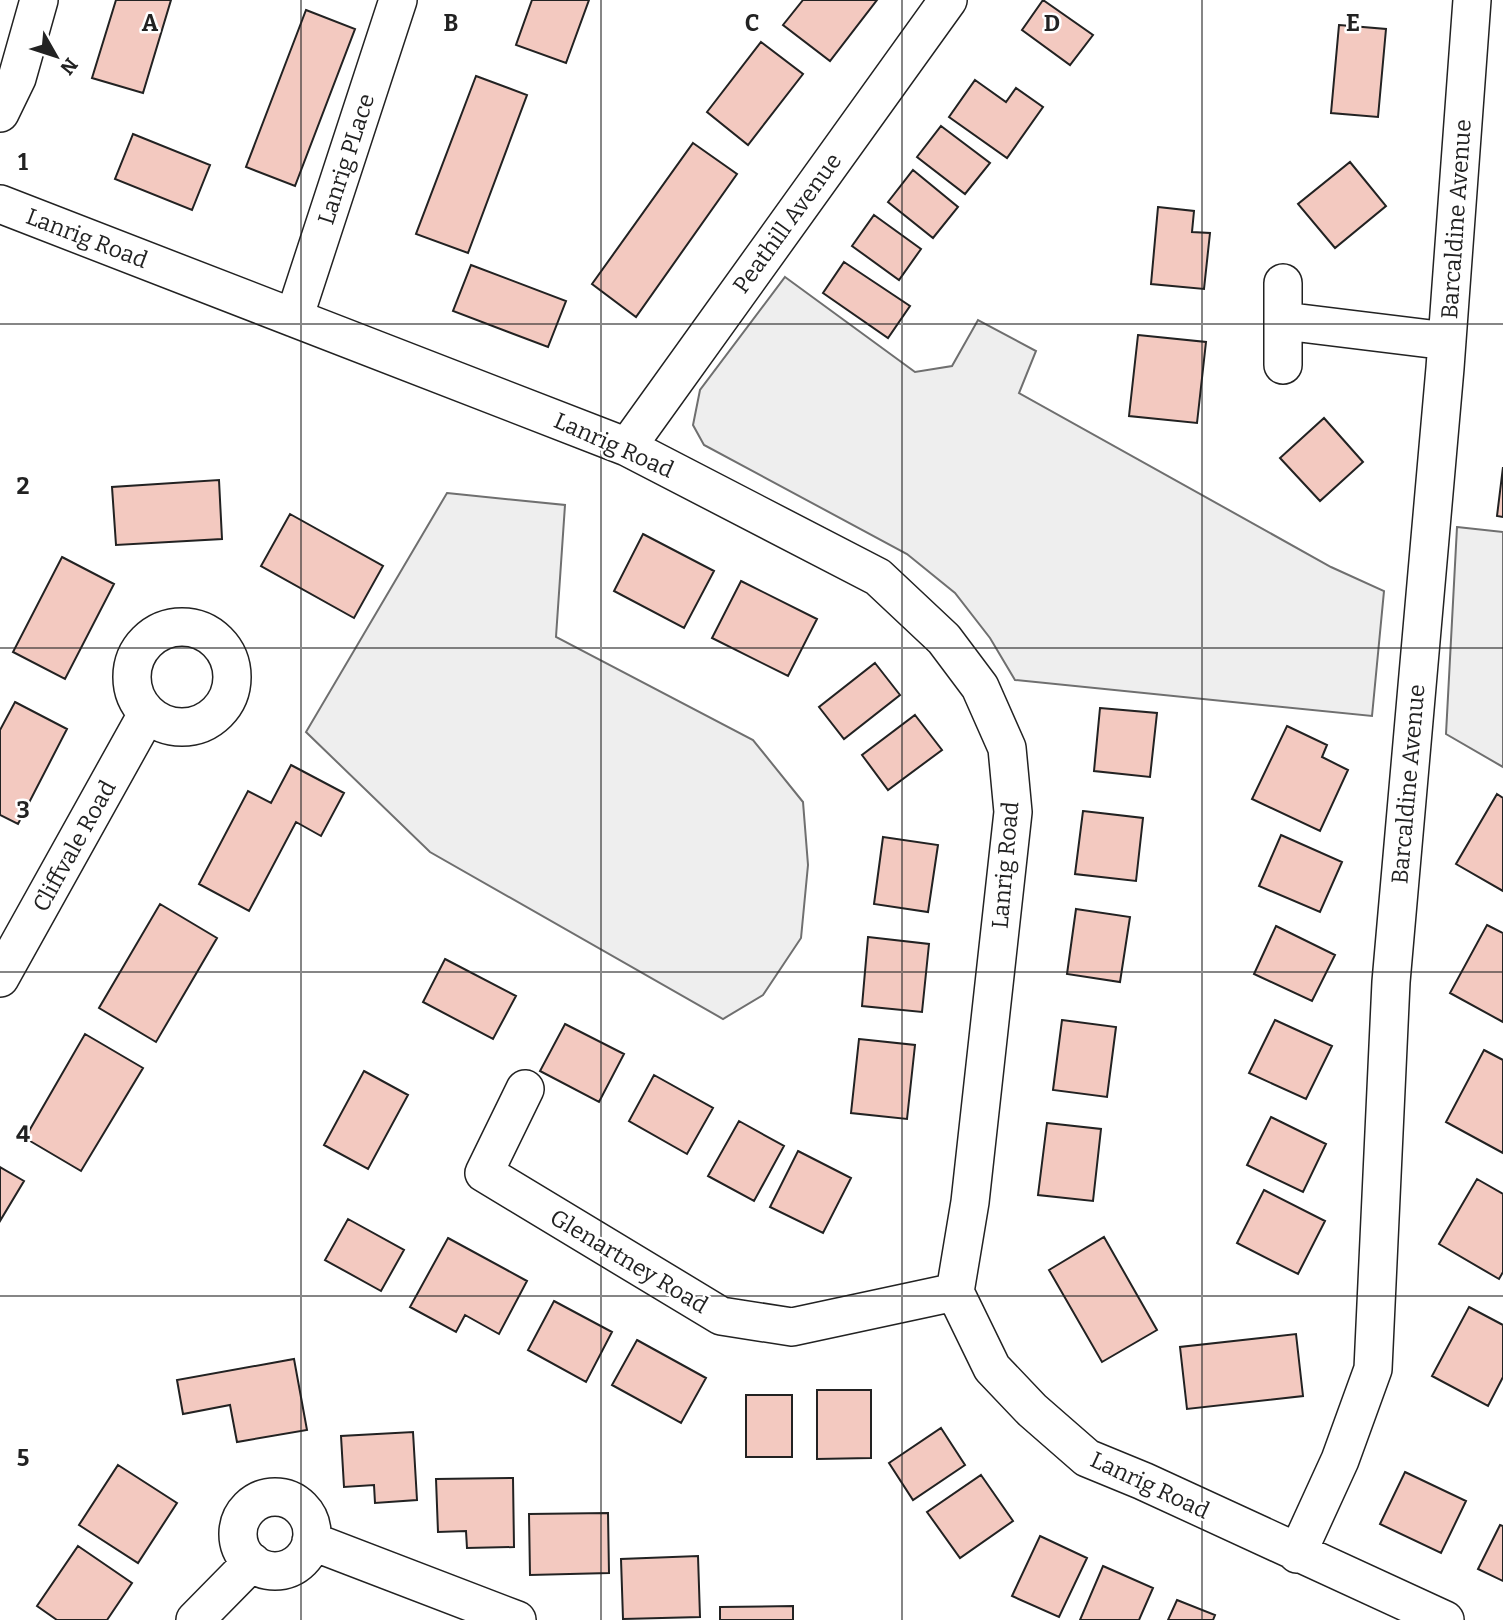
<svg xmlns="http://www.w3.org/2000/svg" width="1503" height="1620" viewBox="0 0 1503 1620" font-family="Bitter,serif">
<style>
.green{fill:#eee;stroke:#6f6f6f;stroke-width:2}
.building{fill:#f3c9c0;stroke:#222;stroke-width:2}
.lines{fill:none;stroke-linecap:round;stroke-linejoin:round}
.minor-casing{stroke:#222;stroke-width:40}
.minor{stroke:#fff;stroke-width:37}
.grid{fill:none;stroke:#222;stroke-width:2;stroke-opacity:0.55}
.labels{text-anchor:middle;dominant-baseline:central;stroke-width:5;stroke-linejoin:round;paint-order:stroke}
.street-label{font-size:23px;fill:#222;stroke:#fff}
.grid-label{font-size:23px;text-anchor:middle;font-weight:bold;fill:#222;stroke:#fff;stroke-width:5;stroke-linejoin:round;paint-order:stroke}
</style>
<rect width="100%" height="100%" fill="#fff"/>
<path class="green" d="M 785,277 L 915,372 L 952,366 L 978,320 L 1036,351 L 1019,393 L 1331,567 L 1384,591 L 1372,716 L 1015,680 L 990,638 L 955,593 L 907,554 L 704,445 L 693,425 L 700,390 Z
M 447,493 L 565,505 L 556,637 L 753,740 L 803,802 L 808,865 L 801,938 L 763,995 L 723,1019 L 430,852 L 306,732 Z
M 1457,527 L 1503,532 L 1503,767 L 1446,734 Z"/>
<path class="building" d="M 116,0 L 171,0 L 143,93 L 92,78 Z
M 532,0 L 589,0 L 566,63 L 516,45 Z
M 803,0 L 877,0 L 830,61 L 783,25 Z
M 1043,0 L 1093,35 L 1070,65 L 1022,30 Z
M 306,10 L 355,29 L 295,186 L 246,167 Z
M 1339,25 L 1386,29 L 1378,117 L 1331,113 Z
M 761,42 L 803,74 L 748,145 L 707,112 Z
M 476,76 L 527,95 L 468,253 L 416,234 Z
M 975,80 L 1006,102 L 1016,88 L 1043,107 L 1007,158 L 949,117 Z
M 941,126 L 990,163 L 965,194 L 917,157 Z
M 133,134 L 210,165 L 192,210 L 115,179 Z
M 693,143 L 737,174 L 636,317 L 592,284 Z
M 1350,162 L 1386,206 L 1335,248 L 1298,204 Z
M 913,170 L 958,207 L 933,238 L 888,202 Z
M 1158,207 L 1194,211 L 1192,232 L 1210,233 L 1204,289 L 1151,284 Z
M 874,215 L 921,249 L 899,280 L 852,246 Z
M 844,262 L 910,306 L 888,338 L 823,293 Z
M 471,265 L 566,301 L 548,347 L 453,311 Z
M 1138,335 L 1206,342 L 1197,423 L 1129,416 Z
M 1324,418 L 1363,462 L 1320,501 L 1280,458 Z
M 1503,467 L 1503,517 L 1497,516 Z
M 219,480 L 222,539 L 116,545 L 112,487 Z
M 290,514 L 383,566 L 354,618 L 261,566 Z
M 643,534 L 714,571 L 684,628 L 614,591 Z
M 62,557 L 114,584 L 65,679 L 13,652 Z
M 741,581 L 817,619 L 788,676 L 712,638 Z
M 875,663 L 900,695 L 844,739 L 819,707 Z
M 15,702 L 67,729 L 18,824 L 0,815 L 0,730 Z
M 1100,708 L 1157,713 L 1150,777 L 1094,771 Z
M 915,715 L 942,750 L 888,790 L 862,755 Z
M 1287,726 L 1327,745 L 1322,757 L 1348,770 L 1320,831 L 1252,799 Z
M 291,765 L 344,793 L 321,836 L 296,822 L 249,911 L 199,884 L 248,791 L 271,803 Z
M 1497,794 L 1503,798 L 1503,891 L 1456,864 Z
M 1083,811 L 1143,818 L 1136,881 L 1075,874 Z
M 1281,835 L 1342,862 L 1320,912 L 1259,886 Z
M 883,837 L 938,845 L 928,912 L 874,904 Z
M 160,904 L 217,938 L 156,1042 L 99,1008 Z
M 1076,909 L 1130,917 L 1120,982 L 1067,974 Z
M 1487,925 L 1503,933 L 1503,1022 L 1450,993 Z
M 1276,926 L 1335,955 L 1312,1001 L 1254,974 Z
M 868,937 L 929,944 L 922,1012 L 862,1006 Z
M 445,959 L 516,996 L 493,1039 L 423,1002 Z
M 1062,1020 L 1116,1027 L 1107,1097 L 1053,1090 Z
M 1275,1020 L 1332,1046 L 1306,1099 L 1249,1073 Z
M 565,1024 L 624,1054 L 599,1102 L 540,1071 Z
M 85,1034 L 143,1068 L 81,1171 L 25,1138 Z
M 859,1039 L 915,1045 L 907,1119 L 851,1113 Z
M 1484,1050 L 1503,1060 L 1503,1153 L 1446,1122 Z
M 364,1071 L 408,1095 L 368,1169 L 324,1145 Z
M 654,1075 L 713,1108 L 687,1154 L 629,1121 Z
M 1271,1117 L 1326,1144 L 1303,1192 L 1247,1165 Z
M 739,1121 L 784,1146 L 754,1201 L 708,1176 Z
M 1047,1123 L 1101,1129 L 1093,1201 L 1038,1195 Z
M 798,1151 L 851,1178 L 823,1233 L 770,1207 Z
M 0,1167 L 24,1181 L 0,1221 Z
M 1477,1179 L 1503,1194 L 1503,1272 L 1499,1279 L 1439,1244 Z
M 1264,1190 L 1325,1221 L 1298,1274 L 1237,1243 Z
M 348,1219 L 404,1250 L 381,1291 L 325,1260 Z
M 1104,1237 L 1157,1330 L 1102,1362 L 1049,1270 Z
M 448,1238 L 527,1281 L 499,1334 L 465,1315 L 456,1332 L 410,1307 Z
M 554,1301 L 612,1332 L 586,1382 L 528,1350 Z
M 1469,1307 L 1503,1325 L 1503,1377 L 1488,1406 L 1432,1376 Z
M 1296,1334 L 1303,1396 L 1187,1409 L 1180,1347 Z
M 637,1340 L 706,1378 L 681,1423 L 612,1385 Z
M 294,1359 L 307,1430 L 237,1442 L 230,1405 L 183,1414 L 177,1380 Z
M 817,1390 L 871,1390 L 871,1458 L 817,1459 Z
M 746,1395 L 792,1395 L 792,1457 L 746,1457 Z
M 941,1428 L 965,1465 L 913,1500 L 889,1463 Z
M 413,1432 L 417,1500 L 375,1503 L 374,1485 L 344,1487 L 341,1436 Z
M 118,1465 L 177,1503 L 138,1563 L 79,1525 Z
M 1405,1472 L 1466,1501 L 1441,1553 L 1380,1524 Z
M 981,1475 L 1013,1521 L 960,1558 L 927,1512 Z
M 513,1478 L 514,1547 L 467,1548 L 466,1531 L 438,1532 L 436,1479 Z
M 608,1513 L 609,1573 L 530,1575 L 529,1514 Z
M 1500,1525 L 1503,1526 L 1503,1581 L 1478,1569 Z
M 1040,1536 L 1087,1558 L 1059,1617 L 1012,1596 Z
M 78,1546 L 132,1583 L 107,1620 L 57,1620 L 37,1606 Z
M 698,1556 L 700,1617 L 623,1619 L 621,1559 Z
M 1103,1566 L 1153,1588 L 1139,1620 L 1080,1620 Z
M 1177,1600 L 1215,1615 L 1213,1620 L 1168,1620 Z
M 793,1606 L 793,1620 L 720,1620 L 720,1607 Z"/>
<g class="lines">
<g class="minor-casing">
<path id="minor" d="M 0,113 L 17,78 L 39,0
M 0,204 L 627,447 L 878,577 L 944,639 L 980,687 L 1007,748 L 1013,812 L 970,1202 L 955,1292 L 992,1368 L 1032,1410 L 1087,1458 L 1143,1481 L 1445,1620
M 294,318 L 398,0
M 1284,321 L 1447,341
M 1283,365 L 1283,283
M 627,447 L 948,0
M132 677a50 50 0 1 1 100 0a50 50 0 1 1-100 0Z
M 0,978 L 147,714
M 525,1089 L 484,1173 L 721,1316 L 792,1327 L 955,1292
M238 1534a37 37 0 1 1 74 0a37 37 0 1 1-74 0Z
M 311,1541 L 517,1620
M 1297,1554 L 1340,1460 L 1373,1369 L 1391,982 L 1445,368 L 1472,0
M 195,1620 L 252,1562"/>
</g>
<use href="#minor" class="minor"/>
</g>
<path class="grid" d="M 301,0 L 301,1620M 601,0 L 601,1620M 902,0 L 902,1620M 1202,0 L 1202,1620M 0,324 L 1503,324M 0,648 L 1503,648M 0,972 L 1503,972M 0,1296 L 1503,1296"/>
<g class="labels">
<g class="street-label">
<text transform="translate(346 159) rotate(-72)">Lanrig PLace</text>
<text transform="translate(1456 219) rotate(-86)">Barcaldine Avenue</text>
<text transform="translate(787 223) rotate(-54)">Peathill Avenue</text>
<text transform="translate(87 238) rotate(21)">Lanrig Road</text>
<text transform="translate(614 445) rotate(24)">Lanrig Road</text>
<text transform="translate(1408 784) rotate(-85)">Barcaldine Avenue</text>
<text transform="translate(74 846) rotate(-61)">Cliffvale Road</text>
<text transform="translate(1005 865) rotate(-85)">Lanrig Road</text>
<text transform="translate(629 1261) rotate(31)">Glenartney Road</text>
<text transform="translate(1150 1485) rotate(25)">Lanrig Road</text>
</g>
</g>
<g class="grid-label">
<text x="150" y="31">A</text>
<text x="451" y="31">B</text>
<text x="752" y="31">C</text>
<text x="1052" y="31">D</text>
<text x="1353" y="31">E</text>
<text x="23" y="170">1</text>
<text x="23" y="494">2</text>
<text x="23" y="818">3</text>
<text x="23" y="1142">4</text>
<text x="23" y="1466">5</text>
</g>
<g transform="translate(56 56) rotate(129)" stroke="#ffffff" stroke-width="5" paint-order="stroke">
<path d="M0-5L12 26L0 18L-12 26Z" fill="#222222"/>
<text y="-10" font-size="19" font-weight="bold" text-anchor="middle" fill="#222222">N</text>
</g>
</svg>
